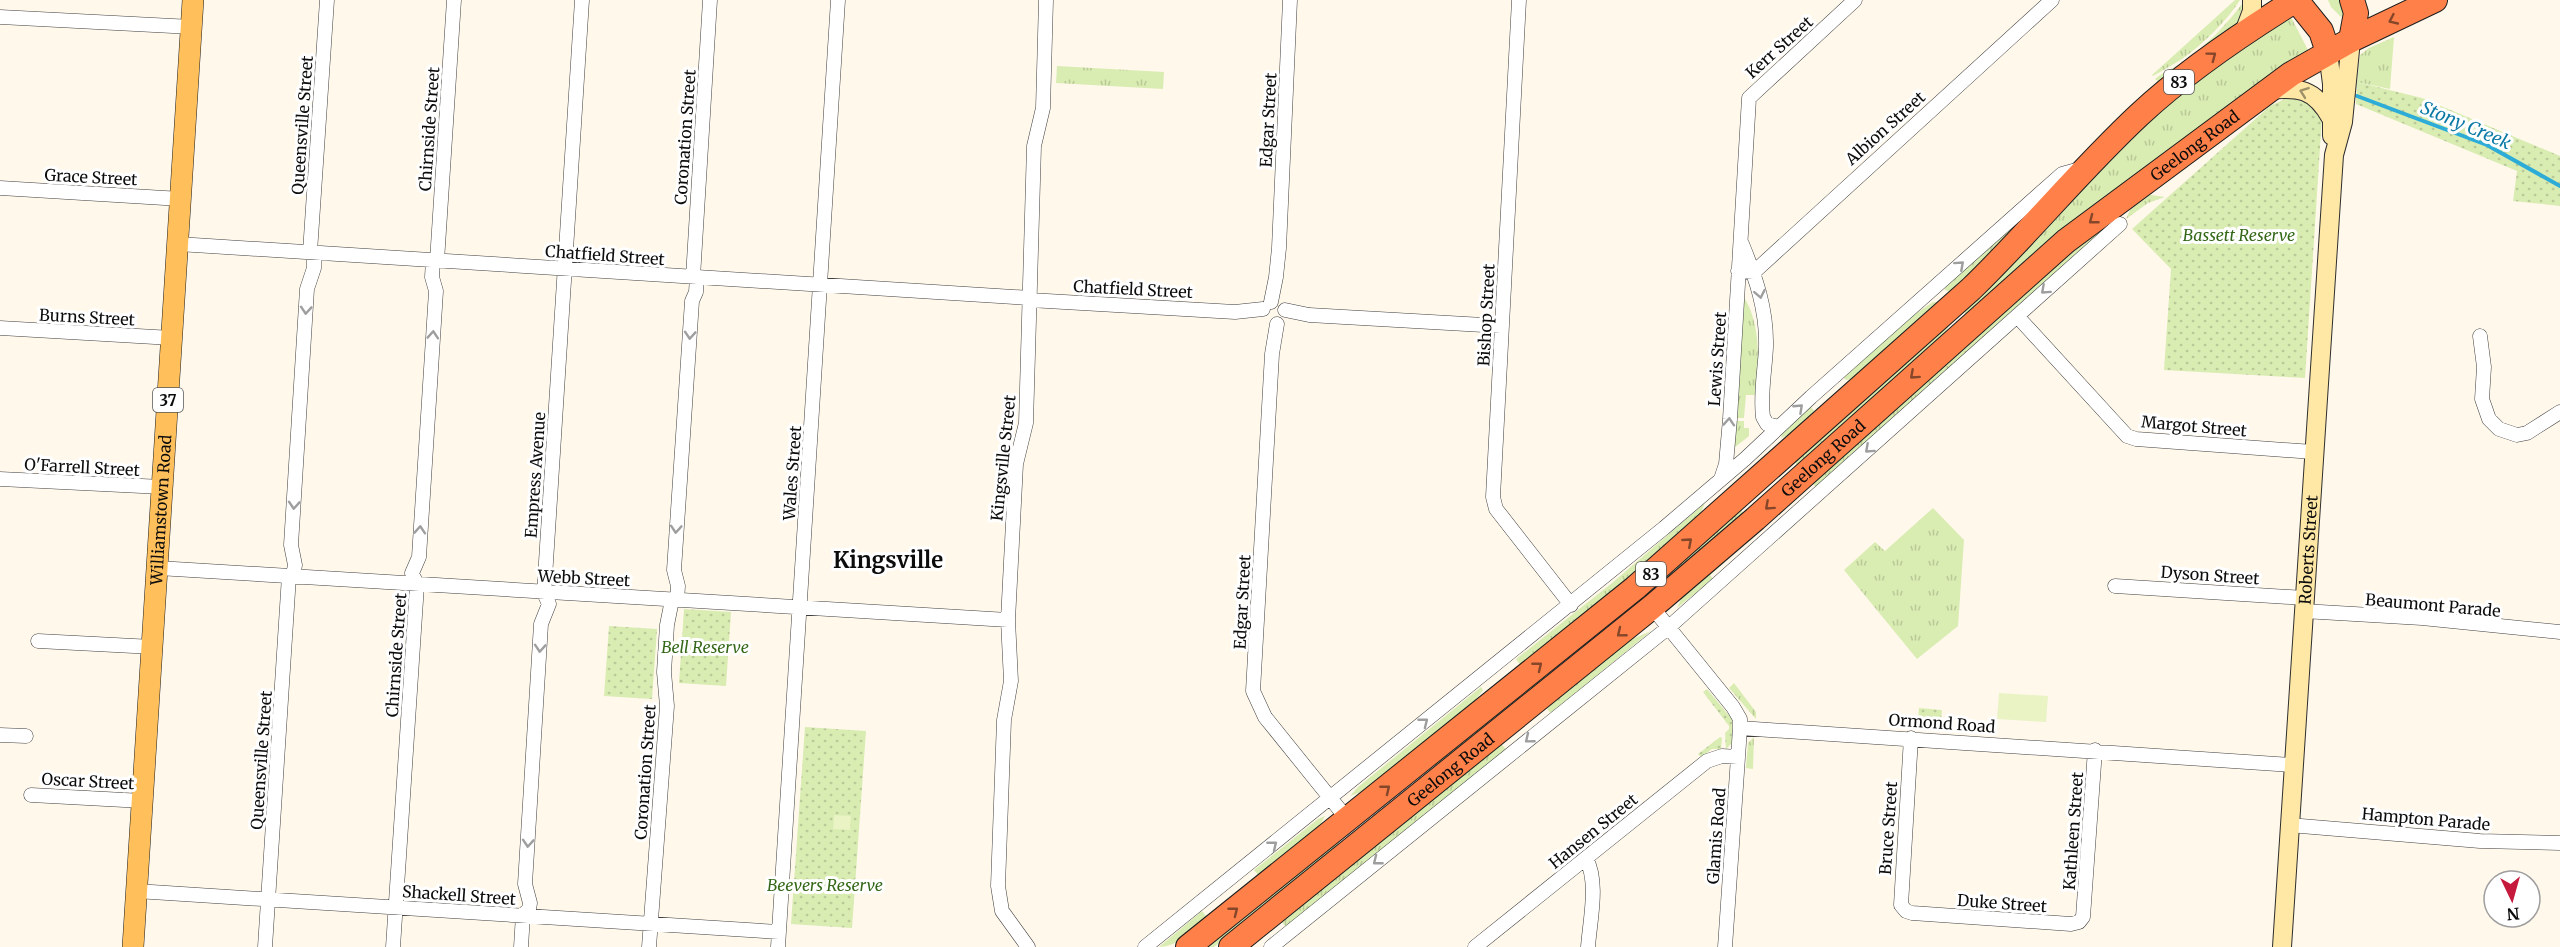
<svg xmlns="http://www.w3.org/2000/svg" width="2560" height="947" viewBox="0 0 2560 947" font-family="Merriweather,serif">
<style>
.grass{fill:url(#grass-tufts)}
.park{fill:url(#park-dots)}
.pitch{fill:#e9f3c4}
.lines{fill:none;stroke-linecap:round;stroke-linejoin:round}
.stream{stroke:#2dacd7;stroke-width:4}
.street-casing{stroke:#3f3f3f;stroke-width:15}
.secondary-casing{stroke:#2e2e2e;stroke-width:20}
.primary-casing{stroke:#1d1d1d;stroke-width:22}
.highway-casing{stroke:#1d1d1d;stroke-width:26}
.street{stroke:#fff;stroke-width:14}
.secondary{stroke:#ffe8a6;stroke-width:18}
.primary{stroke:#ffbf5b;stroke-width:21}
.highway{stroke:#ff8149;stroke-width:24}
.oneway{stroke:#86462a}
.oneway2{stroke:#9e9068}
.oneway3{stroke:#9e9e9e}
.labels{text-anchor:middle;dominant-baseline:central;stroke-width:6;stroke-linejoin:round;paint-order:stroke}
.shield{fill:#fff;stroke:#555;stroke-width:1.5}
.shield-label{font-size:15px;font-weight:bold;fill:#0c0c0c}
.street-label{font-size:16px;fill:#0c0c0c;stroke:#fff}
.park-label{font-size:16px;font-style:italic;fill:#346818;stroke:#fff}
.water-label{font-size:18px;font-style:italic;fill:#0d7aa6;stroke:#fff}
.district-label{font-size:22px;font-weight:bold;fill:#0c0c0c;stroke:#fff}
</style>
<defs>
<pattern id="grass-tufts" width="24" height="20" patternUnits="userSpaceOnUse" patternTransform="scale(1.5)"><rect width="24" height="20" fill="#d9ecb2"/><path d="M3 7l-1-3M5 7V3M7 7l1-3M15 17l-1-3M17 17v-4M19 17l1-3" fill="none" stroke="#b9c998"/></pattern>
<pattern id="park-dots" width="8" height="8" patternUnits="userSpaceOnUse" patternTransform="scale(1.5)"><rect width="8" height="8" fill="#d9ecb2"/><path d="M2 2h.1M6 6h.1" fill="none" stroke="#b9c998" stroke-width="1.8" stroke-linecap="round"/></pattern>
</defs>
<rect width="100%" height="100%" fill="#fff8eb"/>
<path class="grass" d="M 2235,0 L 2240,0 C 2226,22 2204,43 2182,59 C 2173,65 2163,70 2153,76 L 2152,75 Z
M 2245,0 L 2247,4 L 2237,26 L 2159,82 L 2155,79 C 2163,72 2172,69 2180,64 C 2205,48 2227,24 2245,0 Z
M 2328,0 L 2343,0 L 2345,16 L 2341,17 L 2331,7 Z
M 2288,16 L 2292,19 L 2309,52 L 1966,316 L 1964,311 C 2033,238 2100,161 2177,97 C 2212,68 2251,43 2288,16 Z
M 2394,37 L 2390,89 L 2357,82 L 2360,55 L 2369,48 Z
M 1057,66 L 1164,72 L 1163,89 L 1056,83 Z
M 2145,194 L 2165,197 L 2148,203 L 2126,219 L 2133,203 Z
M 2116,218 L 1816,487 L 1811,482 L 2057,261 Z
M 2015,224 L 2019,224 L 1951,293 L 1944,289 Z
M 1743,296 C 1762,324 1758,363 1757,395 L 1746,395 L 1744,418 L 1736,418 Z
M 1933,302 L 1940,302 L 1856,378 L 1846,380 L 1843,377 L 1915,314 Z
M 1951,323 L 1940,339 L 1798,467 L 1796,466 L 1796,458 Z
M 1811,407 L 1815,412 L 1791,434 L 1781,438 L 1782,434 Z
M 1736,421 L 1744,421 L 1744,428 L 1749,428 L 1749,436 L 1734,448 Z
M 1705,503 L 1700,515 L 1621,586 L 1521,666 L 1516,659 L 1612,583 Z
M 1933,508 L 1964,540 L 1958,626 L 1917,659 L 1844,570 L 1875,542 L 1885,551 Z
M 1739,510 L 1743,512 L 1744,516 L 1660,587 L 1669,573 Z
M 1723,560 L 1725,562 L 1710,575 L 1713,579 L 1677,608 L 1683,595 Z
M 1651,631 L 1551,713 L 1547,709 L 1555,699 L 1628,641 Z
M 1546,676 L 1548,679 L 1457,753 L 1436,766 L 1433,763 L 1517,695 Z
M 1734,683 L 1756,712 L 1756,719 L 1729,688 Z
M 1481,687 L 1483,690 L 1470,707 L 1364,791 L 1350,796 L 1358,787 Z
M 1754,737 L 1753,769 L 1746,768 L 1748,743 Z
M 1501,744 L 1506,749 L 1286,927 L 1282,922 L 1290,912 Z
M 1325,816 L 1318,829 L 1259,876 L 1254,870 L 1318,819 Z
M 1342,839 L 1326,858 L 1214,947 L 1202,947 Z
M 1202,911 L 1206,916 C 1196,930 1176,947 1159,947 Z"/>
<path class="park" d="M 2357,82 L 2422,98 L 2560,156 L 2560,206 L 2513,201 L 2517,171 L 2356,104 Z
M 2289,97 L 2310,100 L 2322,117 L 2305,378 L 2164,370 L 2171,269 L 2132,229 L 2270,106 Z
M 684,609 L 731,612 L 726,686 L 679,683 Z
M 609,626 L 657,629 L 652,699 L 604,696 Z
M 1707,689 L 1732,719 L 1732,743 L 1726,749 L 1725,733 L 1729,729 L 1729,726 L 1703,692 Z
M 1919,708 L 1942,710 L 1941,721 L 1918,720 Z
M 805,727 L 866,731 L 852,928 L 791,924 Z
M 1720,737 L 1722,738 L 1721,749 L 1712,749 L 1701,757 L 1698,754 Z"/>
<path class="pitch" d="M 1999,693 L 2048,696 L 2046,722 L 1997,719 Z
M 834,815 L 851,816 L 850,830 L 833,829 Z"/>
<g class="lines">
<path class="stream" d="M 2357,96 L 2487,145 L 2560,186"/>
<g class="street-casing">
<path id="street" d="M 1519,0 L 1493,497 L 1496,509 L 1571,605
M 0,17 L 192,27
M 0,188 L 181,199
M 178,244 L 1030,298
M 1742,244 C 1756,278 1767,310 1766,347 C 1765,370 1760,394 1763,417 L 1767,424 L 1779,427
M 310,252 L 327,0
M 437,261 L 454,0
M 1738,271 L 1754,272 L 2052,0
M 693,277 L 710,0
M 1030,300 L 1235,312 L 1263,309
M 1271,302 L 1276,277 L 1279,248 L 1290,0
M 1285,310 L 1309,315 L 1501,326
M 2017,316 L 2127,436 L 2136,439 L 2313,452
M 1277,324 L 1272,354 L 1253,691 L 1265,717 L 1348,820
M 0,328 L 172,338
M 2480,336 L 2484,367 L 2482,399 L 2489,419 L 2499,429 L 2517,435 L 2527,433 L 2560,412
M 0,479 L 162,487
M 1721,479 L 1726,464 L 1730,419 L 1749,98 L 1855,0
M 158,568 L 1008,620
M 293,576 L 295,565 L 291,545 L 307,289 L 314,268 L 314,253
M 2115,586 L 2304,598
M 677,600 L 678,586 L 674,570 L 692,301 L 696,292 L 697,277
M 1652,607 L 1733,707 L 1740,719 L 1740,728 L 2292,765
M 2303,611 L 2422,618 L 2560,632
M 38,641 L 153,647
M 0,735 L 26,736
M 1911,738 L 1901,905 L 1906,911 L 1912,913 L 2071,924 L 2079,922 L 2083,917 L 2095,750
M 31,795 L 143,801
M 2289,825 L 2480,841 L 2560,843
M 1586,858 C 1599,883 1590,919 1588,947
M 136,891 L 779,932
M 265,947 L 289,576
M 393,947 L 417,585 L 412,573 L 419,557 L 436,291 L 432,277 L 433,261
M 521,947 L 523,915 L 529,909 L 530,903 L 525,884 L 541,624 L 549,604 L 544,593 L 582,0
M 649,947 L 667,706 L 664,672 L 667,625 L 672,600
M 778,947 L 838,0
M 1028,947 L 1002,911 L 998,886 L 1004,720 L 1011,681 L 1008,620 L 1016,464 L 1026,423 L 1034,146 L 1043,108 L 1046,0
M 1145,947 L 1664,528 L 1745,459 L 1811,397 L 2062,174 L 2080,169
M 1271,947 L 1669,627 L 2120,224
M 1475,947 L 1707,761 L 1722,756 L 1738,757
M 1725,947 L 1740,728"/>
</g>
<g class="secondary-casing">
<g id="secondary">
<path d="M 2243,35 L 2252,11 L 2252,0"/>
<path d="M 2328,52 L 2332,84 L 2332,136"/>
<path d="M 2267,90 C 2299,87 2314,88 2331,118"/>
<path id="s1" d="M 2282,947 L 2334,155 L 2343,122 L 2351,40"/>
</g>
</g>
<g class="primary-casing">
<g id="primary">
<path id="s2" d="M 133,947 L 193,0"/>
</g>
</g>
<g class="highway-casing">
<g id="highway">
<path d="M 2296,0 L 2321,31 L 2328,52"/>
<path d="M 2351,40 L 2356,13 L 2352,0"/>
<path d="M 1188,947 L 1635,588 L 1971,289 C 2029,233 2080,170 2139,115 C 2186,71 2241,34 2296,0"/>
<path id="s3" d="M 1231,947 L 1652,607 L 1755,519 L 2066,241 L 2291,74 L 2351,40 L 2435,0"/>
</g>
</g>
<use href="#street" class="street"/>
<use href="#secondary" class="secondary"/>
<use href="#primary" class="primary"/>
<use href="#highway" class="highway"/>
</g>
<defs><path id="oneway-chevron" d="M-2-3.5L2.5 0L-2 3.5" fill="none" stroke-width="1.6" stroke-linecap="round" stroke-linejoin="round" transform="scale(1.5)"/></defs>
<g class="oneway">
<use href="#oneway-chevron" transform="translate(2393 20) rotate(155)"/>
<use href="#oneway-chevron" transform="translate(2212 56) rotate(-37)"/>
<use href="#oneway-chevron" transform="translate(2093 220) rotate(142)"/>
<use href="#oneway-chevron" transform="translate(1914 375) rotate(138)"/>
<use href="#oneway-chevron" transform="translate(1769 506) rotate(138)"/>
<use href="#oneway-chevron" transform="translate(1688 542) rotate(-41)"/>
<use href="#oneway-chevron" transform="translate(1621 633) rotate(141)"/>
<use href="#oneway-chevron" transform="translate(1538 666) rotate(-39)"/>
<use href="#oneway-chevron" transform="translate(1386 789) rotate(-39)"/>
<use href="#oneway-chevron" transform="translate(1234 911) rotate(-38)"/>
</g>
<use class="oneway2" href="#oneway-chevron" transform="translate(2304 92) rotate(-160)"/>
<g class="oneway3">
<use href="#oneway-chevron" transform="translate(1960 265) rotate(-42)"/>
<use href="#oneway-chevron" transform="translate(2045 290) rotate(138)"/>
<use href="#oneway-chevron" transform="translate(1760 294) rotate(79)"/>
<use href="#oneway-chevron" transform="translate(306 310) rotate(94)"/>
<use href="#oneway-chevron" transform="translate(433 335) rotate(-86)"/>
<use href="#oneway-chevron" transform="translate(690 335) rotate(94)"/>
<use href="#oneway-chevron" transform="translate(1799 408) rotate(-43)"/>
<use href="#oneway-chevron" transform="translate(1729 422) rotate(-86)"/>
<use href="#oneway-chevron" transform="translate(1869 449) rotate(138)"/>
<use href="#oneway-chevron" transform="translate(294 505) rotate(94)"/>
<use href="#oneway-chevron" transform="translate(676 529) rotate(94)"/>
<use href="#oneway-chevron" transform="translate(420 530) rotate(-86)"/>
<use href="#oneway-chevron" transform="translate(540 648) rotate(94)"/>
<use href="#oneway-chevron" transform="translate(1424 722) rotate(-38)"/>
<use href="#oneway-chevron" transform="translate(1529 739) rotate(141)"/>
<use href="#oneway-chevron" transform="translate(528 843) rotate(94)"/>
<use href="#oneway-chevron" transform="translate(1273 845) rotate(-39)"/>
<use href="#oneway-chevron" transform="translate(1377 861) rotate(142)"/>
</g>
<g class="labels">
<g class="shield">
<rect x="2164" y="70" width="30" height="24" rx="4.5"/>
<rect x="153" y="388" width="30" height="24" rx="4.5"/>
<rect x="1636" y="562" width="30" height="24" rx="4.5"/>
</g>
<g class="shield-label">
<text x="2179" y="82">83</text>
<text x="168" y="400">37</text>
<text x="1651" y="574">83</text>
</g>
<g class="street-label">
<text transform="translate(1779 47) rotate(-42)">Kerr Street</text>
<text transform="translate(1268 120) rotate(-87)">Edgar Street</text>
<text transform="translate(302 125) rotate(-86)">Queensville Street</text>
<text transform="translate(1885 128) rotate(-42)">Albion Street</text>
<text transform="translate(429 129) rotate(-86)">Chirnside Street</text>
<text transform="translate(685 137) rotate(-86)">Coronation Street</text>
<text stroke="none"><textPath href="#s3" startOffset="1254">Geelong Road</textPath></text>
<text transform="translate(91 177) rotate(3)">Grace Street</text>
<text transform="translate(605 255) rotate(4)">Chatfield Street</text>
<text transform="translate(1133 289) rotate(3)">Chatfield Street</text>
<text transform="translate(1486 315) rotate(-87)">Bishop Street</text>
<text transform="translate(87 317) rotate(3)">Burns Street</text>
<text transform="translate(1717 359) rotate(-86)">Lewis Street</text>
<text transform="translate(2194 426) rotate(5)">Margot Street</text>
<text transform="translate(1003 458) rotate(-84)">Kingsville Street</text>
<text stroke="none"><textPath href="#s3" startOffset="768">Geelong Road</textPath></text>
<text transform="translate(82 467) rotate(3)">O'Farrell Street</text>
<text transform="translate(792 473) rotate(-86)">Wales Street</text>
<text transform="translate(535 475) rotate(-86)">Empress Avenue</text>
<text stroke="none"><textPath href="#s2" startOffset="438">Williamstown Road</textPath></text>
<text stroke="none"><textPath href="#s1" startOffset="398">Roberts Street</textPath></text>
<text transform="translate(2210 575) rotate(4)">Dyson Street</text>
<text transform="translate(584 578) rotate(3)">Webb Street</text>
<text transform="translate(1242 602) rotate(-87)">Edgar Street</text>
<text transform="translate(2433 605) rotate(5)">Beaumont Parade</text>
<text transform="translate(396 655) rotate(-86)">Chirnside Street</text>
<text transform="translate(1942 723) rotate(4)">Ormond Road</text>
<text transform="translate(261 760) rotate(-86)">Queensville Street</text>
<text stroke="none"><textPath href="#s3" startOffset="282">Geelong Road</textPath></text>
<text transform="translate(645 772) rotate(-86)">Coronation Street</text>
<text transform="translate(88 781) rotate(3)">Oscar Street</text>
<text transform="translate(2426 819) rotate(5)">Hampton Parade</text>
<text transform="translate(1888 828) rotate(-86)">Bruce Street</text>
<text transform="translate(1593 831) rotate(-39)">Hansen Street</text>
<text transform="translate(2073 831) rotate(-86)">Kathleen Street</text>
<text transform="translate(1716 836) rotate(-86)">Glamis Road</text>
<text transform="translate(459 895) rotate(4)">Shackell Street</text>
<text transform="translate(2002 903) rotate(4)">Duke Street</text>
</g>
<g class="park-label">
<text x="2239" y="235">Bassett Reserve</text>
<text x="705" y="647">Bell Reserve</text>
<text x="825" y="885">Beevers Reserve</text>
</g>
<g class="water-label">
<text transform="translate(2466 125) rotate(23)">Stony Creek</text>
</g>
<g class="district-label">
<text x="888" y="560">Kingsville</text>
</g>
</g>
<g transform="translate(2512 899) rotate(175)"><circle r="28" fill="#ffffff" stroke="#9e9e9e" stroke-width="1.5"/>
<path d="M0-4.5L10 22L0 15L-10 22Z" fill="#c61a3c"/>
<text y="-9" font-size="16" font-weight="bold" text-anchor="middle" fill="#0c0c0c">N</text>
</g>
</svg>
